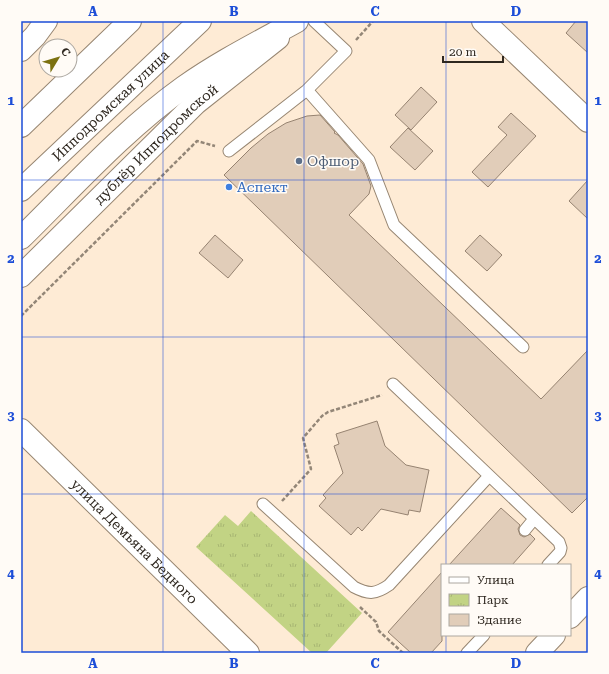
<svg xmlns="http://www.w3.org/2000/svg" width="609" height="674" viewBox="0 0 609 674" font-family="'Roboto Serif',serif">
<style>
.park{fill:url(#park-tufts)}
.building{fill:#e1cdb9;stroke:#968371}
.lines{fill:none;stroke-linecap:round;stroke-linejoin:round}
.service-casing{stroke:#978672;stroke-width:13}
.minor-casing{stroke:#978672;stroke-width:24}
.tertiary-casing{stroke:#978672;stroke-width:24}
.trunk-casing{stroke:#978672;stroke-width:24}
.path{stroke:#938677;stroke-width:2.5;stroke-dasharray:4 2;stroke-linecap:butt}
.service{stroke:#fff;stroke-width:11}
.minor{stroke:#fff;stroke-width:22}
.tertiary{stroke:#fff;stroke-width:22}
.trunk{stroke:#fff;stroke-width:22}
.grid{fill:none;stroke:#1d4ed8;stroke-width:1;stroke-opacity:0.55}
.service-dot{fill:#5c6f8a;stroke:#fffbf6;stroke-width:1.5}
.shop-dot{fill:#3f7fe0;stroke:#fffbf6;stroke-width:1.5}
.labels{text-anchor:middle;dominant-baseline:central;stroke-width:3;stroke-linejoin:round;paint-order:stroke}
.street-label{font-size:14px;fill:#2f2820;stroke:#fffbf6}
.service-label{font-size:14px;fill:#4e5e75;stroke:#fffbf6;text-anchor:start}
.shop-label{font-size:14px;fill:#366cbe;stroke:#fffbf6;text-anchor:start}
.neatline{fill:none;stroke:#1d4ed8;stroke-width:1.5}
.grid-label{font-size:13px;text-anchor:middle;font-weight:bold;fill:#1d4ed8}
</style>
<defs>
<pattern id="park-tufts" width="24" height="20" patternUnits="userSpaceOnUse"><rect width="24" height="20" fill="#c2d384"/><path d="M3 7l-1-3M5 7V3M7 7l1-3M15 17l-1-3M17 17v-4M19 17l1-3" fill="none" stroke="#a7b572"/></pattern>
</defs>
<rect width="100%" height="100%" fill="#feebd5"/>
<path class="park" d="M 251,511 L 362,613 L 326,653 L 312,653 L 196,547 L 225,515 L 238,526 Z"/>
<path class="building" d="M 576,21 L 588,21 L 588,53 L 566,33 Z
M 421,87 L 437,102 L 411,130 L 395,115 Z
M 511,113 L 536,136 L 488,187 L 472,172 L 507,135 L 498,127 Z
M 320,115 L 335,132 L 334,133 L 338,135 L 363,164 L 371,186 L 369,194 L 349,215 L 541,399 L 588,350 L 588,497 L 572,513 L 224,175 L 251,148 L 268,134 L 286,123 L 307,116 Z
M 408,128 L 433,151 L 415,170 L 390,147 Z
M 588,180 L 588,219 L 569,201 Z
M 215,235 L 243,260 L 228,278 L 199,253 Z
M 480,235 L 502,255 L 487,271 L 465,251 Z
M 377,421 L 385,446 L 406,465 L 429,470 L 420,512 L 409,510 L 408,515 L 381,509 L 362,531 L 358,527 L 351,535 L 319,506 L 326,498 L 323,495 L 343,473 L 334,446 L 339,444 L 336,434 Z
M 501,508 L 520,525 L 518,529 L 520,535 L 524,537 L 530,534 L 535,539 L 512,565 L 449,565 Z
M 442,572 L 442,641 L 431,653 L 411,653 L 388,632 Z"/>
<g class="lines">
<g class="service-casing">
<path id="service" d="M 314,21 L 346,51 L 307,90 L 369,160 L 394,225 L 523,347
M 229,151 L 307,90
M 393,384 L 559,542 L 561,548 L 560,552 L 548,565
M 263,504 L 354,587 C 369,595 376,594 389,585 L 489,476
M 525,530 L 534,519
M 467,653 L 484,635"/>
</g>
<g class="minor-casing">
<g id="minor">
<path d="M 483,21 L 588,121"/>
<path id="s1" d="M 21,430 L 248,653"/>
<path d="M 570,617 L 588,598"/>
<path d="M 537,653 L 554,635"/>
</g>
</g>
<g class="tertiary-casing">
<g id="tertiary">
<path id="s2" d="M 21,276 L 196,103 L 278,38"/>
</g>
</g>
<g class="trunk-casing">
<g id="trunk">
<path d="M 21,50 L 35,36 L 46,21"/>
<path d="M 21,126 L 130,21"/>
<path id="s3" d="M 21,190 L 200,21"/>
<path d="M 21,238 C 74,186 124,130 184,87 C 219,62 259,42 297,21"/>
</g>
</g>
<path class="path" d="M 356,40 L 373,21
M 21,316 L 197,141 L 215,146
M 282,501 L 311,469 L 303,438 L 322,416 L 328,412 L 382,395
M 360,607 L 376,622 L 379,631 L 403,653"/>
<use href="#service" class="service"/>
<use href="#minor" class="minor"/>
<use href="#tertiary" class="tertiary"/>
<use href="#trunk" class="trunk"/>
</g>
<path class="grid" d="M 163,21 L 163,653M 304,21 L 304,653M 446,21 L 446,565M 21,180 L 588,180M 21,337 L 588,337M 21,494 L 588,494M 446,635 L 446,653"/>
<circle class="service-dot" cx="299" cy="161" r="4"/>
<circle class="shop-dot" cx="229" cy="187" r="4"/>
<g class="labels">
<g class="street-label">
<text stroke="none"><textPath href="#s3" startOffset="123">Ипподромская улица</textPath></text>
<text stroke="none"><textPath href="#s2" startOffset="189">дублёр Ипподромской</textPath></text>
<text stroke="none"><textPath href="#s1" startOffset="159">улица Демьяна Бедного</textPath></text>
</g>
<g class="service-label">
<text x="307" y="161">Офшор</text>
</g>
<g class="shop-label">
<text x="237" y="187">Аспект</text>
</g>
</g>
<rect width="609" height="674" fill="none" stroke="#fffbf6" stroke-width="44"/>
<rect x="441" y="564" width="130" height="72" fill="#fffbf6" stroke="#aca7a0"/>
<rect x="449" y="577" width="20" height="6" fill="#ffffff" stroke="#aca7a0"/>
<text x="477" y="584" font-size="12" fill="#2f2820">Улица</text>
<rect x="449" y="594" width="20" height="12" fill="url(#park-tufts)" stroke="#aca7a0"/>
<text x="477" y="604" font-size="12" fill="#2f2820">Парк</text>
<rect x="449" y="614" width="20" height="12" fill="#e1cdb9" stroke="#aca7a0"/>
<text x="477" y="624" font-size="12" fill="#2f2820">Здание</text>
<g transform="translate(58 58) rotate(52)"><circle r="19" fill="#fffbf6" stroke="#aca7a0"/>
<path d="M0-3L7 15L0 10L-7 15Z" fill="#7c7110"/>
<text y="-6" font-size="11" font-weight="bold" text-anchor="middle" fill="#2f2820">С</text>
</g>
<path d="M443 56v6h60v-6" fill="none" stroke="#2f2820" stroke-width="2"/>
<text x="449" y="56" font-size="12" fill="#2f2820" stroke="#fffbf6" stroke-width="3" paint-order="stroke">20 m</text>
<rect x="22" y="22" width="565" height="630" class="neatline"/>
<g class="grid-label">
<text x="93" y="16">A</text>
<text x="234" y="16">B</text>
<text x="375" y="16">C</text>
<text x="516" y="16">D</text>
<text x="11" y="105">1</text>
<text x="598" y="105">1</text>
<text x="11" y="263">2</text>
<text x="598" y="263">2</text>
<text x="11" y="420">3</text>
<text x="598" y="420">3</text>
<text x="11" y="578">4</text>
<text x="598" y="578">4</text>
<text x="93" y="668">A</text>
<text x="234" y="668">B</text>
<text x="375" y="668">C</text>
<text x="516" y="668">D</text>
</g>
</svg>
